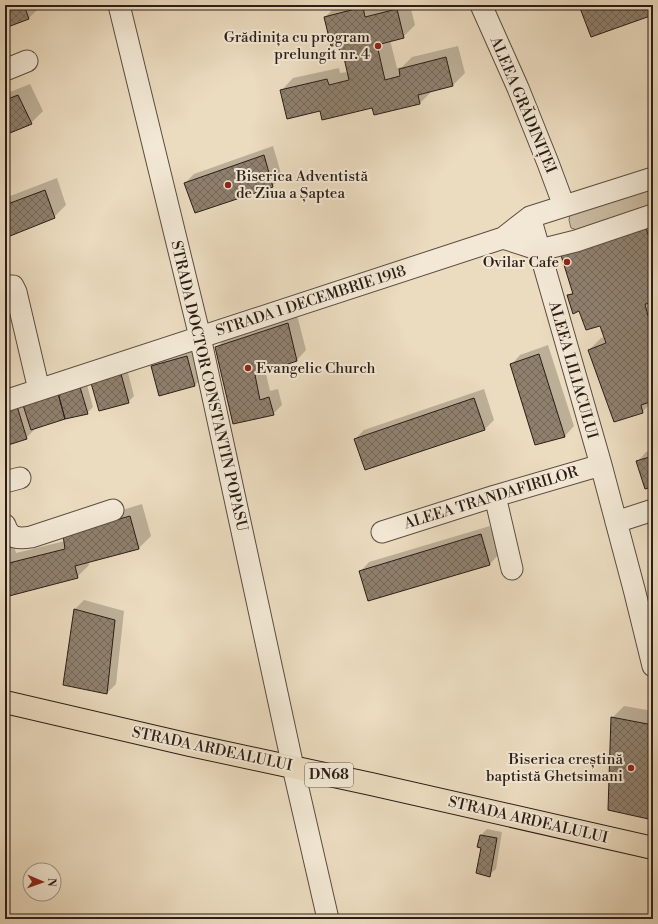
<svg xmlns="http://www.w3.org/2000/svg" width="658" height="924" viewBox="0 0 658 924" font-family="'Libre Bodoni',serif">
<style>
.park{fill:#cabba2;stroke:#7a6c5c}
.shadow{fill:#0003}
.building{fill:url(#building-cross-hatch);stroke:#2b1d16}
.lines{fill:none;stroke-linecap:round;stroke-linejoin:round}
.street-casing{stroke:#5b4c40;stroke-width:23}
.primary-casing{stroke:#2b1d16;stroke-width:24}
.street{stroke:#f2e8d5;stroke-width:21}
.primary{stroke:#ebdbbf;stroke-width:22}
.poi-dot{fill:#8f2418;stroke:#f2e8d5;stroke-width:1.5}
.labels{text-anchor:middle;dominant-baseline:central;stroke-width:4;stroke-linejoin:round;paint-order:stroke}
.shield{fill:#f2e8d5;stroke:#675a4f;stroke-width:1}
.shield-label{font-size:14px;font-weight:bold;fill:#2b1d16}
.poi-label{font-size:15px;fill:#2b1d16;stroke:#f2e8d5;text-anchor:end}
.street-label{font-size:15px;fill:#2b1d16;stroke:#f2e8d5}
</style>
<defs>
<pattern id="building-cross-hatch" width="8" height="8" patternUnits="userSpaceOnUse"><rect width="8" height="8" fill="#8f806e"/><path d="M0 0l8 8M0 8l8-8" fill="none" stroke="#756859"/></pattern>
</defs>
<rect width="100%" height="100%" fill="#ebdbbf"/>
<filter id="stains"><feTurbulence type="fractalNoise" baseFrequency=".005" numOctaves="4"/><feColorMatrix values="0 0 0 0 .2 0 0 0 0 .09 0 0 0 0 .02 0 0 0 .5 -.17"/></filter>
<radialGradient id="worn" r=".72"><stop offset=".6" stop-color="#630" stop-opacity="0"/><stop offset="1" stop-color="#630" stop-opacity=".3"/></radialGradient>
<path class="park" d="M 653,184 L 653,207 L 580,231 L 571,228 L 569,220 L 570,214 Z"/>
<path class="shadow" d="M 5,5 L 41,5 L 41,6 L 29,18 L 5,27 Z
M 337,5 L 410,5 L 415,25 L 403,37 L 390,40 L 397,68 L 402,67 L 412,57 L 458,46 L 465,73 L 453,85 L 432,91 L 420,103 L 321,110 L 281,91 L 293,78 L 339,68 L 340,73 L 348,72 L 345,57 L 339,43 L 325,17 Z
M 30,84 L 43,111 L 31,123 L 5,133 L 5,94 Z
M 273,146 L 282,177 L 272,186 L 185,183 L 194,174 Z
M 57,178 L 66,205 L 54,217 L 5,237 L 5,198 Z
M 653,215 L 653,401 L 642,412 L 589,350 L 601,338 L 605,337 L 601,325 L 580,310 L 569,295 Z
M 297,315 L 306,350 L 297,360 L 265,370 L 270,391 L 278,389 L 282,405 L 273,414 L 234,423 L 217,347 L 226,338 Z
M 548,345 L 574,426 L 565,436 L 536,443 L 511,365 L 520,355 Z
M 193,350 L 201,379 L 195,385 L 152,366 L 158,360 Z
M 127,369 L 134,396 L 128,402 L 93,383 Z
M 86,381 L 93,407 L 87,413 L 65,418 L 36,428 L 26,438 L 5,445 L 5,403 Z
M 484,389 L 494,420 L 485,429 L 355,439 L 364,430 Z
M 5,447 L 9,461 L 5,466 Z
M 653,450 L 653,486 L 637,462 L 646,452 Z
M 142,504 L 151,536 L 139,548 L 88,561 L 89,565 L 77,577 L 5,579 L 5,516 L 16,553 L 65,541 L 76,524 Z
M 490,526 L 499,554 L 490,564 L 360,572 L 369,562 Z
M 84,600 L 124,611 L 116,684 L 107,693 L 75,609 Z
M 624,706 L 653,711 L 653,818 L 612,718 Z
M 487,829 L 502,832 L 496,869 L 489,875 L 481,835 Z"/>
<path class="building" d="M 5,5 L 24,5 L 29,19 L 5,28 Z
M 589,5 L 653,5 L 653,15 L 591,37 L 580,8 Z
M 363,7 L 365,17 L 397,9 L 404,38 L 377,45 L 385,80 L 400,76 L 399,69 L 446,57 L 453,86 L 418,95 L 420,104 L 374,115 L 372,108 L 322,120 L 320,111 L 287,119 L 280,90 L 327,79 L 329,85 L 349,80 L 344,58 L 342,59 L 338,45 L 331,46 L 324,17 Z
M 18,95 L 32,124 L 5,135 L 5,100 Z
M 264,155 L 273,187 L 195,213 L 184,183 Z
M 45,190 L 55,218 L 5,238 L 5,205 Z
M 645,225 L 650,240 L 653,240 L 653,303 L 645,304 L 648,316 L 653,315 L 653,401 L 641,405 L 643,413 L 614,422 L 588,350 L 606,343 L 600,326 L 586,330 L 579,311 L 573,314 L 567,295 L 573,294 L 560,252 Z
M 288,323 L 297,361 L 255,375 L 260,400 L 269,397 L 274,415 L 233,424 L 215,347 Z
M 539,354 L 565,437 L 535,445 L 510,364 Z
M 187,356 L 195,386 L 159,396 L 151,366 Z
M 121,374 L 129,403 L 99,411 L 91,383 Z
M 80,387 L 88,414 L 65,419 L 58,393 Z
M 58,393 L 65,419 L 31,430 L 23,405 Z
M 474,398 L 485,430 L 365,470 L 354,439 Z
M 17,406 L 27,439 L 5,446 L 5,409 Z
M 653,456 L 653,487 L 645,489 L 636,461 Z
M 130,516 L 139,549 L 75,566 L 78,578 L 9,596 L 5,583 L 5,564 L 65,549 L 63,535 Z
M 481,534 L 490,565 L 368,601 L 359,571 Z
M 74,609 L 115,620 L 107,694 L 63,685 Z
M 611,717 L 653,725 L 653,820 L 608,810 Z
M 480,835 L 497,838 L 490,877 L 476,873 L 481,848 L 477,847 Z"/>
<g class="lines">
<g class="street-casing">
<path id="street" d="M 119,5 L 200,337 L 293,767 L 328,919
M 481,5 L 518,88 L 548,163 L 564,206
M 5,70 L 27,61
M 530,217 L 601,465 L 634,589 L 653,666
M 503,238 L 540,250 L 576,241 L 653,215
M 5,286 L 13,286 L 16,292 L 39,390
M 5,401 L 503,238 L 530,217 L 653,178
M 5,482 L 20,478
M 495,496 L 512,569
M 616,522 L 653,510
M 5,525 C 9,539 19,539 31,537 L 113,510
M 382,532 L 495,496 L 601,465"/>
</g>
<g class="primary-casing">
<path id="primary" d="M 5,702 L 190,745 L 371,784 L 653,848"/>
</g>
<use href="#street" class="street"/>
<use href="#primary" class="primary"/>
</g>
<g class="poi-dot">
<circle cx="378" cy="46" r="4"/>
<circle cx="228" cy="185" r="4"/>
<circle cx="567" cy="262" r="4"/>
<circle cx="248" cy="368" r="4"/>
<circle cx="631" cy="768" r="4"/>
</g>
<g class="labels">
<rect class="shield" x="305" y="763" width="48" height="24" rx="3"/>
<g class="shield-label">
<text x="329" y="775">DN68</text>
</g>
<g class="poi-label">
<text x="370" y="37">Grădinița cu program<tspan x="370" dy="17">prelungit nr. 4</tspan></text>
<text x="236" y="176" text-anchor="start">Biserica Adventistă<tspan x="236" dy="17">de Ziua a Șaptea</tspan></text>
<text x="559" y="262">Ovilar Cafe</text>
<text x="256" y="368" text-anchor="start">Evangelic Church</text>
<text x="623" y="759">Biserica creștină<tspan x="623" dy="17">baptistă Ghetsimani</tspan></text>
</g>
<g class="street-label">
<text transform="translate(523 105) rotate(67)">ALEEA GRĂDINIȚEI</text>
<text transform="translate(311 301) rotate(-18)">STRADA 1 DECEMBRIE 1918</text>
<text transform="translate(573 370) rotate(74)">ALEEA LILIACULUI</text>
<text transform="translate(209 386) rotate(77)">STRADA DOCTOR CONSTANTIN POPASU</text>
<text transform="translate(491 498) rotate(-17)">ALEEA TRANDAFIRILOR</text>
<text transform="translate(212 749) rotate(12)">STRADA ARDEALULUI</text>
<text transform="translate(528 820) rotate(13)">STRADA ARDEALULUI</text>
</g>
</g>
<rect width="658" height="924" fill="none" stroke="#ebdbbf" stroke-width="20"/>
<rect x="6" y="6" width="646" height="912" fill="none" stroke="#2b1d16" stroke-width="2"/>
<rect x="10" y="10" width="638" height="904" fill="none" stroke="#2b1d16"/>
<g transform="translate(42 882) rotate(92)"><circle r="19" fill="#f2e8d5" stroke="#a29789"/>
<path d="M0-3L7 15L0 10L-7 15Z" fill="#8f2418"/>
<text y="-6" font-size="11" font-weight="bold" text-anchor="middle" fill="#2b1d16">N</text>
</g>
<rect width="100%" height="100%" filter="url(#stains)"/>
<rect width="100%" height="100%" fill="url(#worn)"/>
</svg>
